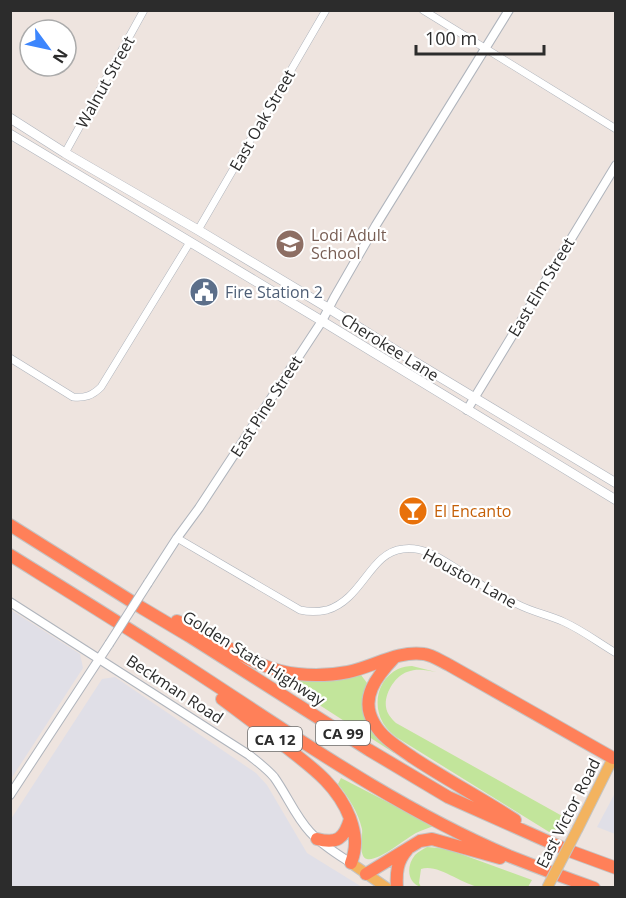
<svg xmlns="http://www.w3.org/2000/svg" width="626" height="898" viewBox="0 0 626 898" font-family="'Open Sans',sans-serif">
<style>
.industrial{fill:#e0dfe7}
.green{fill:#c2e59b}
.lines{fill:none;stroke-linecap:round;stroke-linejoin:round}
.minor-casing{stroke:#afb4bc;stroke-width:8}
.tertiary-casing{stroke:#afb4bc;stroke-width:10}
.secondary-casing{stroke:#afb4bc;stroke-width:10}
.primary-casing{stroke:#c4c4c4;stroke-width:12}
.motorway-casing{stroke:#c4c4c4;stroke-width:14}
.minor{stroke:#fff;stroke-width:7}
.tertiary{stroke:#fff;stroke-width:8}
.secondary{stroke:#fff;stroke-width:9}
.primary{stroke:#f3b35f;stroke-width:10}
.motorway{stroke:#ff8059;stroke-width:12}
.tertiary-bridge-casing{stroke:#afb4bc;stroke-width:10;stroke-linecap:butt}
.primary-bridge-casing{stroke:#c4c4c4;stroke-width:12;stroke-linecap:butt}
.tertiary-bridge{stroke:#fff;stroke-width:8}
.primary-bridge{stroke:#f3b35f;stroke-width:10}
.labels{text-anchor:middle;dominant-baseline:central;stroke-width:4.5;stroke-linejoin:round;paint-order:stroke}
.shield{fill:#fff;stroke:#6b6b6b;stroke-width:1.5}
.shield-label{font-size:15px;font-weight:bold;fill:#2c2c2c}
.street-label{font-size:16px;fill:#2c2c2c;stroke:#fff}
.education-label{font-size:16px;fill:#785e54;stroke:#fff;text-anchor:start}
.service-label{font-size:16px;fill:#4e5e75;stroke:#fff;text-anchor:start}
.food-label{font-size:16px;fill:#c56008;stroke:#fff;text-anchor:start}
</style>
<rect width="100%" height="100%" fill="#eee4df"/>
<path class="industrial" d="M 11,610 L 80,654 L 83,668 L 11,779 Z
M 115,677 L 256,773 L 267,785 L 307,853 L 362,887 L 11,887 L 11,819 L 102,679 Z
M 615,793 L 615,834 L 597,827 Z"/>
<path class="green" d="M 412,666 L 436,672 C 426,670 417,668 407,672 C 395,676 384,694 386,707 C 387,714 391,718 396,723 L 564,817 L 554,835 L 396,737 C 391,733 386,728 383,723 C 372,704 378,679 398,669 C 402,667 408,666 412,666 Z
M 281,675 L 310,681 L 339,679 L 361,675 L 367,683 L 363,701 L 365,717 L 396,751 L 394,753 L 279,679 Z
M 341,778 L 434,826 C 428,828 422,830 416,833 C 405,839 378,862 367,859 C 358,857 363,837 362,829 C 358,812 349,798 338,784 Z
M 427,847 L 447,849 L 532,880 L 528,887 C 513,887 494,890 480,887 C 462,885 438,863 421,869 L 419,883 L 421,887 C 407,883 406,866 415,855 C 418,852 423,849 427,847 Z"/>
<g class="lines">
<g class="minor-casing">
<path id="minor" d="M 423,10 L 616,129
M 65,153 L 144,10
M 198,230 L 326,10
M 10,358 L 73,397 C 85,398 92,396 101,387 L 190,242
M 177,538 L 300,610 C 308,612 318,612 327,610 C 363,599 370,552 403,549 C 426,546 444,561 462,572 C 479,584 498,595 517,604 C 532,612 549,615 564,622 C 582,630 599,643 616,653"/>
</g>
<g class="tertiary-casing">
<path id="tertiary" d="M 467,410 L 616,165
M 148,583 L 177,538 L 199,508 L 322,321 L 334,298 L 376,225 L 509,10
M 10,602 L 249,755 C 258,762 267,769 274,777 C 287,795 295,816 310,832 C 322,845 337,854 351,863
M 10,795 L 109,644"/>
</g>
<g class="secondary-casing">
<path id="secondary" d="M 10,118 L 65,153 L 198,230 L 328,308 L 400,353 L 616,483
M 10,134 L 322,321 L 616,500"/>
</g>
<g class="primary-casing">
<path id="primary" d="M 578,828 L 613,758
M 351,863 L 387,888"/>
</g>
<g class="motorway-casing">
<path id="motorway" d="M 10,525 L 142,608 L 189,636 L 369,750 L 448,797 L 567,850 L 616,868
M 10,555 C 71,593 131,630 191,669 C 294,736 396,808 509,856 C 537,867 566,878 594,888
M 177,621 C 218,637 253,670 298,674 C 314,676 332,675 348,672 C 372,667 399,650 424,654 C 432,655 441,661 449,665 L 613,758
M 394,658 C 377,676 359,698 374,723 C 382,738 398,747 412,757 C 445,779 481,798 515,820
M 222,699 C 242,714 262,729 282,744 C 310,766 337,784 350,818 C 356,835 357,847 351,863
M 317,839 C 337,844 344,839 350,819
M 366,874 L 420,841 L 432,839 L 500,858
M 397,888 C 396,873 397,861 407,850"/>
</g>
<use href="#minor" class="minor"/>
<use href="#tertiary" class="tertiary"/>
<use href="#secondary" class="secondary"/>
<use href="#primary" class="primary"/>
<use href="#motorway" class="motorway"/>
<g class="tertiary-bridge-casing">
<path id="tertiary-bridge" d="M 109,644 L 148,583"/>
</g>
<g class="primary-bridge-casing">
<path id="primary-bridge" d="M 547,888 L 578,828"/>
</g>
<use href="#tertiary-bridge" class="tertiary-bridge"/>
<use href="#primary-bridge" class="primary-bridge"/>
</g>
<defs>
<g id="school-disc" transform="scale(1.5)"><circle r="9.5" fill="#8d6e63" stroke="#fff"/><path d="M0-5L7-2L0 1L-7-2ZM-4 1L0 2.5L4 1V4Q0 6-4 4Z" fill="#fff"/></g>
<g id="civic-disc" transform="scale(1.5)"><circle r="9.5" fill="#5c6f8a" stroke="#fff"/><path d="M-.6-6.5H3V-4.5H.6V-3L4-1V1h2V6H-6V1h2V-1L-.6-3ZM-1.2 2.5V6h2.4V2.5Z" fill="#fff"/></g>
<g id="bar-disc" transform="scale(1.5)"><circle r="9.5" fill="#e8710a" stroke="#fff"/><path d="M-6-5H6L.8 .8V4.5H3.5V6h-7V4.5H-.8V.8Z" fill="#fff"/></g>
</defs>
<g fill-rule="evenodd">
<use href="#school-disc" x="290" y="244"/>
<use href="#civic-disc" x="204" y="292"/>
<use href="#bar-disc" x="413" y="511"/>
</g>
<g class="labels">
<g class="shield">
<rect x="316" y="721" width="54" height="24" rx="4.5"/>
<rect x="248" y="727" width="54" height="24" rx="4.5"/>
</g>
<g class="shield-label">
<text x="343" y="733">CA 99</text>
<text x="275" y="739">CA 12</text>
</g>
<g class="street-label">
<text transform="translate(105 82) rotate(-61)">Walnut Street</text>
<text transform="translate(262 120) rotate(-60)">East Oak Street</text>
<text transform="translate(541 287) rotate(-59)">East Elm Street</text>
<text transform="translate(390 347) rotate(32)">Cherokee Lane</text>
<text transform="translate(266 406) rotate(-57)">East Pine Street</text>
<text transform="translate(470 578) rotate(29)">Houston Lane</text>
<text transform="translate(254 658) rotate(32)">Golden State Highway</text>
<text transform="translate(175 689) rotate(33)">Beckman Road</text>
<text transform="translate(568 813) rotate(-63)">East Victor Road</text>
</g>
<g class="education-label">
<text x="311" y="235">Lodi Adult<tspan x="311" dy="18">School</tspan></text>
</g>
<g class="service-label">
<text x="225" y="292">Fire Station 2</text>
</g>
<g class="food-label">
<text x="434" y="511">El Encanto</text>
</g>
</g>
<rect width="626" height="898" fill="none" stroke="#2c2c2c" stroke-width="24"/>
<g transform="translate(48 48) rotate(123)"><circle r="28" fill="#ffffff" stroke="#ababab" stroke-width="1.5"/>
<path d="M0-4.5L10 22L0 15L-10 22Z" fill="#3d86fd"/>
<text y="-9" font-size="16" font-weight="bold" text-anchor="middle" fill="#2c2c2c">N</text>
</g>
<path d="M416 45v9h128v-9" fill="none" stroke="#2c2c2c" stroke-width="3"/>
<text x="425" y="45" font-size="18" fill="#2c2c2c" stroke="#ffffff" stroke-width="4.5" paint-order="stroke">100 m</text>
</svg>
